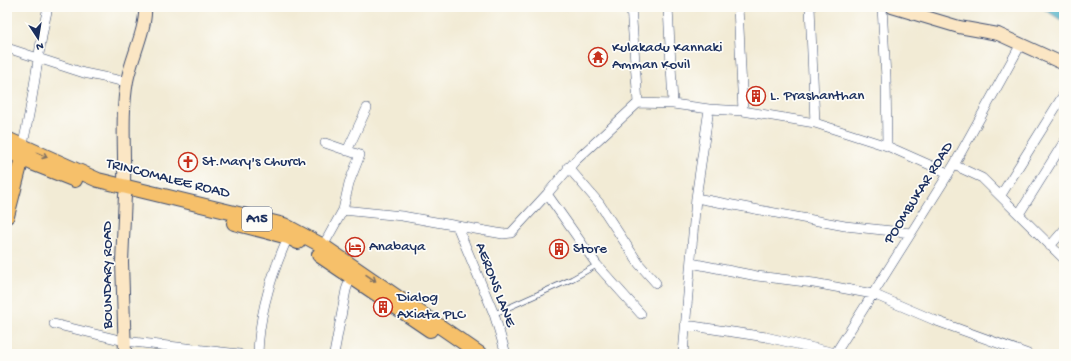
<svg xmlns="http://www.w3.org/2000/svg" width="1071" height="361" viewBox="0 0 1071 361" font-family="'Gochi Hand',sans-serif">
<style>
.water{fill:#43abc3;stroke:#2f6d90}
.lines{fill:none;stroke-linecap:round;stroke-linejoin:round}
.service-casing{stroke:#3b4b70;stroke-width:6}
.minor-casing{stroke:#3b4b70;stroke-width:10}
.secondary-casing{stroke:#3b4b70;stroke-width:14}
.primary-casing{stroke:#3b4b70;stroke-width:16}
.trunk-casing{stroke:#3b4b70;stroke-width:16}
.service{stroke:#fff;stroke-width:4.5}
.minor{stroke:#fff;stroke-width:9}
.secondary{stroke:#fbe6c4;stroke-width:12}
.primary{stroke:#f6c06b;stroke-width:14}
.trunk{stroke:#f6c06b;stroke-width:14}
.oneway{stroke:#7e7064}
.labels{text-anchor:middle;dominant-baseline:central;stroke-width:3.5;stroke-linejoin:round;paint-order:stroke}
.shield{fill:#fdfcf7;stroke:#5f6c8c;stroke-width:1}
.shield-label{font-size:14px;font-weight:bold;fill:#1b2f5e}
.poi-label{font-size:15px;fill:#1b2f5e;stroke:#fdfcf7;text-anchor:start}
.street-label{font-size:15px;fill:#1b2f5e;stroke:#fdfcf7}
</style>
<rect width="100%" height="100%" fill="#fdfcf7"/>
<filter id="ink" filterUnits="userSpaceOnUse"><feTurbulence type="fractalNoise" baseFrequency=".025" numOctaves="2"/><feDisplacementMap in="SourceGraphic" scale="8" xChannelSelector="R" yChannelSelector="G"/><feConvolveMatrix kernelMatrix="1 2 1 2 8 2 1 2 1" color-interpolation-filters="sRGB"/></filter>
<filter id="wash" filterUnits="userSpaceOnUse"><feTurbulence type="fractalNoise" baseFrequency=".012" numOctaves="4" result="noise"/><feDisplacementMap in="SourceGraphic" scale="16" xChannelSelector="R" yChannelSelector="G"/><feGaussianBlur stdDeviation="0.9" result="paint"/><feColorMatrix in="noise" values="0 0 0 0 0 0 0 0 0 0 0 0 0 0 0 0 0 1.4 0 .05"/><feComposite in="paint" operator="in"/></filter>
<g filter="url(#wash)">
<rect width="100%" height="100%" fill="#f2ebd5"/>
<path class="water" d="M 1041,7 L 1064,7 L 1064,22 Z"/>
</g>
<g filter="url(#ink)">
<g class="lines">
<g class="service-casing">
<path id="service" d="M 494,314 L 572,279 L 597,265
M 608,354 L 608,353"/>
</g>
<g class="minor-casing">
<path id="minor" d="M 631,7 L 638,103
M 668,7 L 673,104
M 738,7 L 743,111
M 810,7 L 815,123
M 882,7 L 886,77 L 887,146
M 7,48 L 84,73 L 127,82
M 22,147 C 34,101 37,53 48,7
M 347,151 L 367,108
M 954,165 L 982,178 L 1064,259
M 568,167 L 599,203 L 639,264 L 656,283
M 547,194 L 597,265 L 641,314
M 1001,195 L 1064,94
M 696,198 L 845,226 L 911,233
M 343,210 L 402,216 L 503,234 L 511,233 L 547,194 L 575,161 L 638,103 L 673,104 L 709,109 L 743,111 L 815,123 L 887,146 L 948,173
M 1019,214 L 1064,142
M 457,226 L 494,314 L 506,354
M 323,246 L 343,210 L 349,183 L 360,155 L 325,143
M 1050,246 L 1064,230
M 691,263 L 757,276 L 814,283 L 873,294 L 934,320 L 1028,354
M 54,324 L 124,341 L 239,354
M 686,325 L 766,337 L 840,354
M 258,354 C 259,314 272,273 288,237
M 334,354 L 346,290 L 351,276
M 683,354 L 696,198 L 709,109
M 835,354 L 954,165 L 1021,44"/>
</g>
<g class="secondary-casing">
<path id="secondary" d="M 892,7 L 959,27 L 998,34 L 1064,64
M 124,185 C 125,151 121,115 127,81 C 131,59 147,27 145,7
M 125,354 L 122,262 L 125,195"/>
</g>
<g class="primary-casing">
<path id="primary" d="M 7,216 L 22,158 L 22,147"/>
</g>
<g class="trunk-casing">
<path id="trunk" d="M 7,139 L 98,180 L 284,225 L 323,246 L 480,354
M 7,150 L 32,163 L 75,180
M 234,223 L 288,237 L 298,242
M 319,255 L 430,330"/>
</g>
<use href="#service" class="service"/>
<use href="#minor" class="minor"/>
<use href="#secondary" class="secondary"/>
<use href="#primary" class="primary"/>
<use href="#trunk" class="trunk"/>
</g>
<defs><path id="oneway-shaft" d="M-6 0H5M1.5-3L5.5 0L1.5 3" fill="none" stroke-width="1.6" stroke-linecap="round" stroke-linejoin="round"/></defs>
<g class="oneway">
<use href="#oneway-shaft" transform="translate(42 155) rotate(24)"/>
<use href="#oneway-shaft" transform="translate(371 278) rotate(34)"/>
</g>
</g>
<defs>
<g id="temple-ring" transform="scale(1)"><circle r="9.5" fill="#fdfcf7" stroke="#c8321e" stroke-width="1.5"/><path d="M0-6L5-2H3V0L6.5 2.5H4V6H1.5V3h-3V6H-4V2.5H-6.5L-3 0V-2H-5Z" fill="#c8321e"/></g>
<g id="building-ring" transform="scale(1)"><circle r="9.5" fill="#fdfcf7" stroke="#c8321e" stroke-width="1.5"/><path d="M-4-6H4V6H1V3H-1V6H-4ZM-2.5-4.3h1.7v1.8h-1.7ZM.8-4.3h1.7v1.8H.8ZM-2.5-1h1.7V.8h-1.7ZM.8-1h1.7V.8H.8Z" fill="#c8321e"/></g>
<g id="church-ring" transform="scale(1)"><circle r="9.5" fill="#fdfcf7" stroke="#c8321e" stroke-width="1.5"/><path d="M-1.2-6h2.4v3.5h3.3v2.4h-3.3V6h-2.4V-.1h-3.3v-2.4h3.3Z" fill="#c8321e"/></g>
<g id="hotel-ring" transform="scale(1)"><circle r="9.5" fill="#fdfcf7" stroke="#c8321e" stroke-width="1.5"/><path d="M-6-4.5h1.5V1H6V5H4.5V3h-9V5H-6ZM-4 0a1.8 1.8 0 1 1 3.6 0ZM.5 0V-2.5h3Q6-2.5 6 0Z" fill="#c8321e"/></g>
</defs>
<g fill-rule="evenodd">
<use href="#temple-ring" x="598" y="57"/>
<use href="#building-ring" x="756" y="96"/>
<use href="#church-ring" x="188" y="162"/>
<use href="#hotel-ring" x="355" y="247"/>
<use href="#building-ring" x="559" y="249"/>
<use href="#building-ring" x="383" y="307"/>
</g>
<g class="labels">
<rect class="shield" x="242" y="207" width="30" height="24" rx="3"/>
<g class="shield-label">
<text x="257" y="219">A15</text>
</g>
<g class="poi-label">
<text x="612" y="48">Kulakadu Kannaki<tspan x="612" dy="17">Amman Kovil</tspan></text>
<text x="770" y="96">L. Prashanthan</text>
<text x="202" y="162">St.Mary's Church</text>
<text x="369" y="247">Anabaya</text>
<text x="573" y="249">Store</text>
<text x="397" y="298">Dialog<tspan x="397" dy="17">Axiata PLC</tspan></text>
</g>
<g class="street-label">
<text transform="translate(168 179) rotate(14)">TRINCOMALEE ROAD</text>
<text transform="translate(919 193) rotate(-58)">POOMBUKAR ROAD</text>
<text transform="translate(108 275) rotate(-90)">BOUNDARY ROAD</text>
<text transform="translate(495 285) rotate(69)">AERONS LANE</text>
</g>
</g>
<rect width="1071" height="361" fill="none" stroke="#fdfcf7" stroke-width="24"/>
<g transform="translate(38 38) rotate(168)" stroke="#fdfcf7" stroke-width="3" paint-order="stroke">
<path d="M0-3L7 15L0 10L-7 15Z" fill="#1b2f5e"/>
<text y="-6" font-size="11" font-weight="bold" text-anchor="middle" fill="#1b2f5e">N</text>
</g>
</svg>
